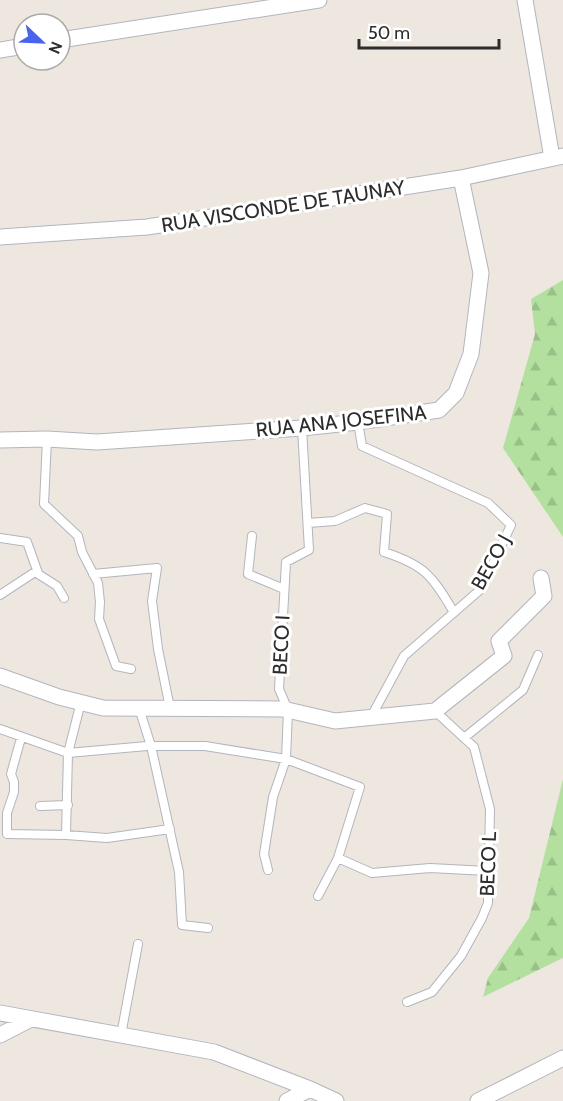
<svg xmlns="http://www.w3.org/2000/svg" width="563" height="1101" viewBox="0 0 563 1101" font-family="Cabin,sans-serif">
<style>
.forest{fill:url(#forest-firs)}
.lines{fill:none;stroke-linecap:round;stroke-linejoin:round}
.service-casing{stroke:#b3b5be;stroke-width:10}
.minor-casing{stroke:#b3b5be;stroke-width:17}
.service{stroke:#fff;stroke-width:8}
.minor{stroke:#fff;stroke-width:15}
.labels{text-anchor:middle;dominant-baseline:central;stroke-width:6;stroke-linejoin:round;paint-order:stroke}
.street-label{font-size:20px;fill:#2c2c2c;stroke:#fff}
</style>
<defs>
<pattern id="forest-firs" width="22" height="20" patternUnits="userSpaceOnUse" patternTransform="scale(1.5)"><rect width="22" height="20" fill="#b3e09f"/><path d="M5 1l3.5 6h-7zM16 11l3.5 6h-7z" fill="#9ac089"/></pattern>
</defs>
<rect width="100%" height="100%" fill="#ede7df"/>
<path class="forest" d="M 563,280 L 563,537 L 503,448 L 535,334 L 531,299 Z
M 563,779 L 563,958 L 483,997 L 488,978 L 529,918 Z"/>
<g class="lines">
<g class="service-casing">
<path id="service" d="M 358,422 L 362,446 L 488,503 L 511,525 L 481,589 L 404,656 L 371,717
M 47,439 L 44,504 L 78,536 L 82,552 L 98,583 L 100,602 L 99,619 L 116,666 L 131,669
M 308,523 L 335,521 L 365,508 L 387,514 L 384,552 C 424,565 432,575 453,611
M 252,536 L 248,574 L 284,589
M 0,538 L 27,542 L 38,573
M 93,574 L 157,568 L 152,601 L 158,649 L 170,708
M 0,595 L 35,572 L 57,586 L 64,598
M 139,708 L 151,746 L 179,872 L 182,925 L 208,928
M 0,729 L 68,753 L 147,746 L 205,746 L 286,759 L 360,787 L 338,858 L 318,896
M 21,738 L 11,774 L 14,782 L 14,792 L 7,813 L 7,834 L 66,835 L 107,838 L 170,829
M 464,738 L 523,690 L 538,655
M 40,806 L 68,805
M 66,835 L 68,753 L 81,702
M 338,858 L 372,873 L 430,868 L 488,871
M 268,870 L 264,854 L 273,797 L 286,759 L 288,710 L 279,689 L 286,562 L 309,550 L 302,428
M 407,1002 L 432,992 L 461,956 L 482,918 L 488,903 L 490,809 L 474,747 L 435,711
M 121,1035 L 138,944"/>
</g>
<g class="minor-casing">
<path id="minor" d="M 525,0 L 552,158
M 60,40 L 319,0
M 0,50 L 24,46
M 0,237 L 147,227 L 461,178 L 563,156
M 0,440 L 47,439 L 97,442 L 302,428 L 358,422 L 439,410 L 456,393 L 471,354 L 481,273 L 461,178
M 0,676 L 59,697 L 103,708 L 283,709 L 335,721 L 435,711 L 504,656 L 499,641 L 544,596 L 541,578
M 0,1013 L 214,1052 L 310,1089 L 336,1101
M 0,1035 L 31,1019
M 287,1101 L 310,1089
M 478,1101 L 563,1058"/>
</g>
<use href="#service" class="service"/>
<use href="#minor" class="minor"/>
</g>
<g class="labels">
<g class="street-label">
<text transform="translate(283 206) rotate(-9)">RUA VISCONDE DE TAUNAY</text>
<text transform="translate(341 421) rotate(-6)">RUA ANA JOSEFINA</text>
<text transform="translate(491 562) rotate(-61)">BECO J</text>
<text transform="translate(281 645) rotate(-87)">BECO I</text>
<text transform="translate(488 864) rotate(-88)">BECO L</text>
</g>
</g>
<g transform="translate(42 42) rotate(113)"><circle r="28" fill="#ffffff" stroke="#ababab" stroke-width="1.5"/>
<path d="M0-4.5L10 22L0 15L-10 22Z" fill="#4a63ef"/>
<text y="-9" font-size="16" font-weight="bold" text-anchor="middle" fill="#2c2c2c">N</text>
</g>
<path d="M359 39v9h140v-9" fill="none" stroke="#2c2c2c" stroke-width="3"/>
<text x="368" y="39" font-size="18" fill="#2c2c2c" stroke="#ffffff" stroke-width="4.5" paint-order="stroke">50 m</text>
</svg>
